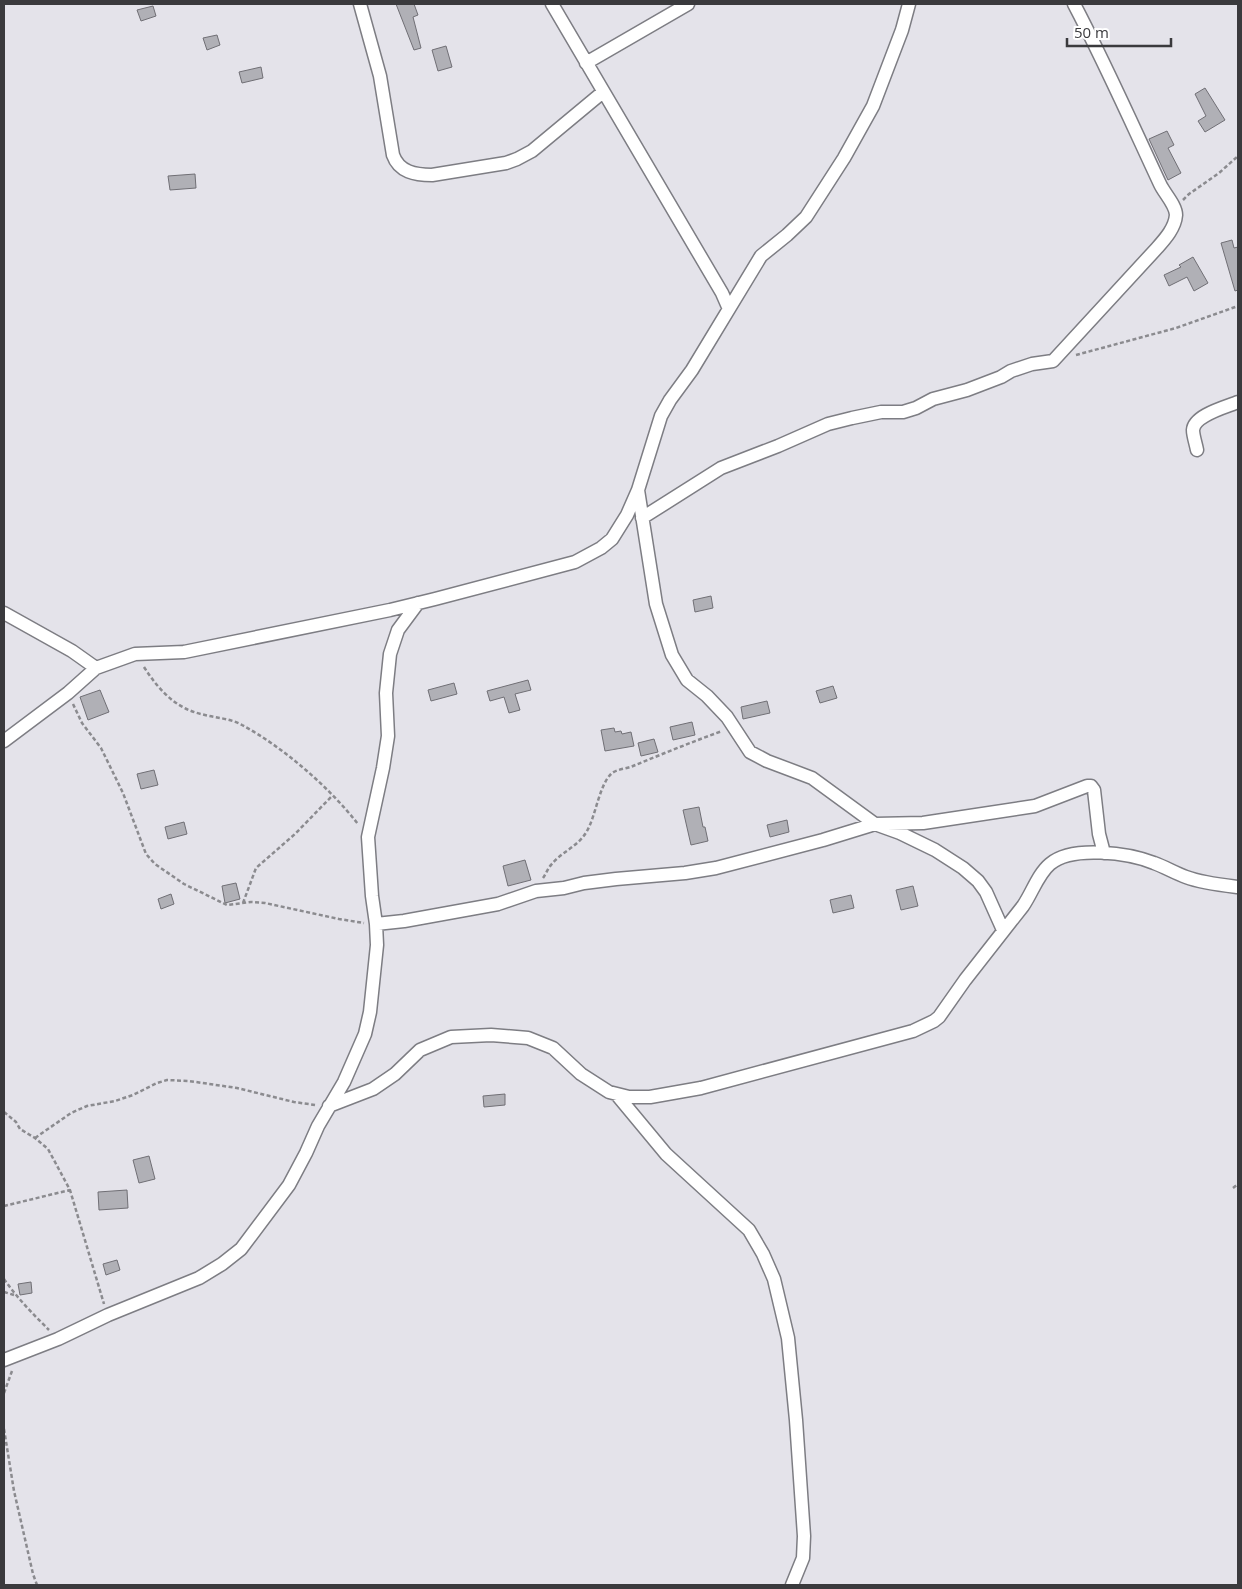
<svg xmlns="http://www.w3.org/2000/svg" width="1242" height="1589" viewBox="0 0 1242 1589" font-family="'Open Sans',sans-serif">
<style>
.building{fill:#b0b0b6;stroke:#706f75}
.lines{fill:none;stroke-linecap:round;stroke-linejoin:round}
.street-casing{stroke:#7d7d83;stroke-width:15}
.path{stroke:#8b8b8f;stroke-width:2.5;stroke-dasharray:4 2.5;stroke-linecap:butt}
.street{stroke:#fff;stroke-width:12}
</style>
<rect width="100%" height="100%" fill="#e4e3ea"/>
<path class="building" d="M 396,4 L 414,4 L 418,15 L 413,17 L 421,48 L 414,50 Z
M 153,6 L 156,16 L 141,21 L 137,10 Z
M 217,35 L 220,45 L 207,50 L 203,38 Z
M 446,46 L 452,67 L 438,71 L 432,50 Z
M 261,67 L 263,78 L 242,83 L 239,72 Z
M 1205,88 L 1225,120 L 1205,132 L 1198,121 L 1206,116 L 1195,94 Z
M 1167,131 L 1174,145 L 1168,148 L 1181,173 L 1168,180 L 1149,139 Z
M 195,174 L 196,188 L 170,190 L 168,176 Z
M 1232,240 L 1234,248 L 1238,247 L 1238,290 L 1235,291 L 1221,243 Z
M 1193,257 L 1208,283 L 1194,291 L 1187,277 L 1169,286 L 1164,275 L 1181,267 L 1179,265 Z
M 711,596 L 713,608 L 695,612 L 693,600 Z
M 528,680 L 531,690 L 515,694 L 520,710 L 509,713 L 504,697 L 490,701 L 487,691 Z
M 454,683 L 457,694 L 431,701 L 428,690 Z
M 833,686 L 837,698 L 820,703 L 816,691 Z
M 100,690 L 109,712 L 88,720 L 80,697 Z
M 767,701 L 770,713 L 743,719 L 741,707 Z
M 692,722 L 695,735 L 673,740 L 670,727 Z
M 614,728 L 615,732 L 621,731 L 622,734 L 631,732 L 634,746 L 605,751 L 601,730 Z
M 654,739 L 658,752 L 641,756 L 638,743 Z
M 154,770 L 158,785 L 141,789 L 137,774 Z
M 699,807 L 703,827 L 705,827 L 708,841 L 691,845 L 683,810 Z
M 787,820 L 789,832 L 770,837 L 767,825 Z
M 184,822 L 187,834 L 168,839 L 165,827 Z
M 525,860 L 531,880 L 508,886 L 503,866 Z
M 236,883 L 240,899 L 225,903 L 222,886 Z
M 913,886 L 918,906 L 901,910 L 896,890 Z
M 171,894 L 174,904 L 161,909 L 158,899 Z
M 851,895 L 854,908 L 833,913 L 830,900 Z
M 505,1094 L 505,1105 L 484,1107 L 483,1096 Z
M 149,1156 L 155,1179 L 139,1183 L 133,1160 Z
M 127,1190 L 128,1208 L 99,1210 L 98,1192 Z
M 117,1260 L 120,1270 L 106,1275 L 103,1264 Z
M 31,1282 L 32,1293 L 20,1295 L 18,1284 Z"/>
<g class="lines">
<g class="street-casing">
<path id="street" d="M 360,4 L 380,76 L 393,155 C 399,172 415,175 432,175 L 506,163 L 517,159 L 532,151 L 603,92
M 552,4 L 722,293 L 729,309
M 586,63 L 688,4
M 1197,450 C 1196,444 1193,436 1193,430 C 1194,415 1226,407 1238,402
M 638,490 L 656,604 L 672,655 L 687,680 L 707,696 L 727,717 L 750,752 L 767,761 L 812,778 L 875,824 L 900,833 L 935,850 L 963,868 L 978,881 L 986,892 L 1003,930
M 642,518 L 721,468 L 778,446 L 828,424 L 852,418 L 881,412 L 903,412 L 916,408 L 933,399 L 967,390 L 1001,377 L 1011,371 L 1032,364 L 1053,361 L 1157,248 C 1165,239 1175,228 1176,215 C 1176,205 1164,193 1160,184 C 1132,124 1105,63 1074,4
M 4,613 L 72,651 L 96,668
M 4,741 L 68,693 L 96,668 L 135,654 L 184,652 L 390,610 L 435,599 L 575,562 L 601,548 L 612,539 L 627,515 L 638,490 L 661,416 L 670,400 L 692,370 L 761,256 L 787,235 L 806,217 L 844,158 L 873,106 L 902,30 L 909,4
M 376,924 L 404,921 L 498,904 L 536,891 L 564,888 L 584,883 L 616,879 L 685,873 L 716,868 L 823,840 L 875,824 L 923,823 L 1035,806 L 1087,786 L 1091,786 L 1094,790 L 1099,834 L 1104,853
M 617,1095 L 666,1154 L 749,1230 L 763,1254 L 774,1279 L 788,1338 L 796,1420 L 804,1536 L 803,1558 L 792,1585
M 329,1106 L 373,1089 L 395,1074 L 420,1050 L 451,1037 L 491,1035 L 528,1038 L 553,1048 L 581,1074 L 609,1092 L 629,1097 L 650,1097 L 701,1088 L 913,1031 L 934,1021 L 939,1017 L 965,980 L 1023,906 C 1032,893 1038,874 1050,864 C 1072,845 1129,853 1154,863 C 1165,867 1175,873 1186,877 C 1202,883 1221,885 1238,887
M 4,1360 L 58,1339 L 108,1315 L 199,1278 L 222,1264 L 241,1249 L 289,1185 L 306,1153 L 318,1126 L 344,1082 L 365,1034 L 370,1012 L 377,945 L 376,924 L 372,896 L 368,837 L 383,768 L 388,736 L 386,693 L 390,654 L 398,630 L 418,603"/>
</g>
<path class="path" d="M 1183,200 L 1189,194 L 1219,173 L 1238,156
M 1076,355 L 1176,328 L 1238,306
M 144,667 C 158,689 175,708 201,714 C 215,718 230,718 242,725 C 283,747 329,787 358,824
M 73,704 L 82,723 L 101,748 L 123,793 L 146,854 L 155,864 L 184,884 L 227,905 L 251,902 L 265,903 L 339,919 L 364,923
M 543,878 C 546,874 548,868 551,865 C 561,852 578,847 587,831 C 596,815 599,786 611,774 C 616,769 626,769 633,766 C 662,754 692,742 722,731
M 243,903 L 256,868 L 295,834 L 332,796
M 4,1112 L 16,1122 L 20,1129 L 35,1138 L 48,1149 L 70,1190 L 104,1304
M 35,1138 L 71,1113 L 87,1106 L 115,1101 L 133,1095 L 157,1083 L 167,1080 L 189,1081 L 237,1088 L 294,1102 L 315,1105
M 1233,1188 L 1238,1184
M 4,1206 L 70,1190
M 4,1279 C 17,1298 33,1314 49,1330
M 4,1292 L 14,1295
M 4,1393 L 12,1371
M 4,1429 L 14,1491 L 33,1574 L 37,1585"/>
<use href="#street" class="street"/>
</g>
<rect width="1242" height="1589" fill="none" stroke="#3a3a3d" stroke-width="10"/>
<path d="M1067 38v8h104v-8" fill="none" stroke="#3a3a3d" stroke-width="2.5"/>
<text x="1074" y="38" font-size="15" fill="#3a3a3d" stroke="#ffffff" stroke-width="4" paint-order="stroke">50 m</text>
</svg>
